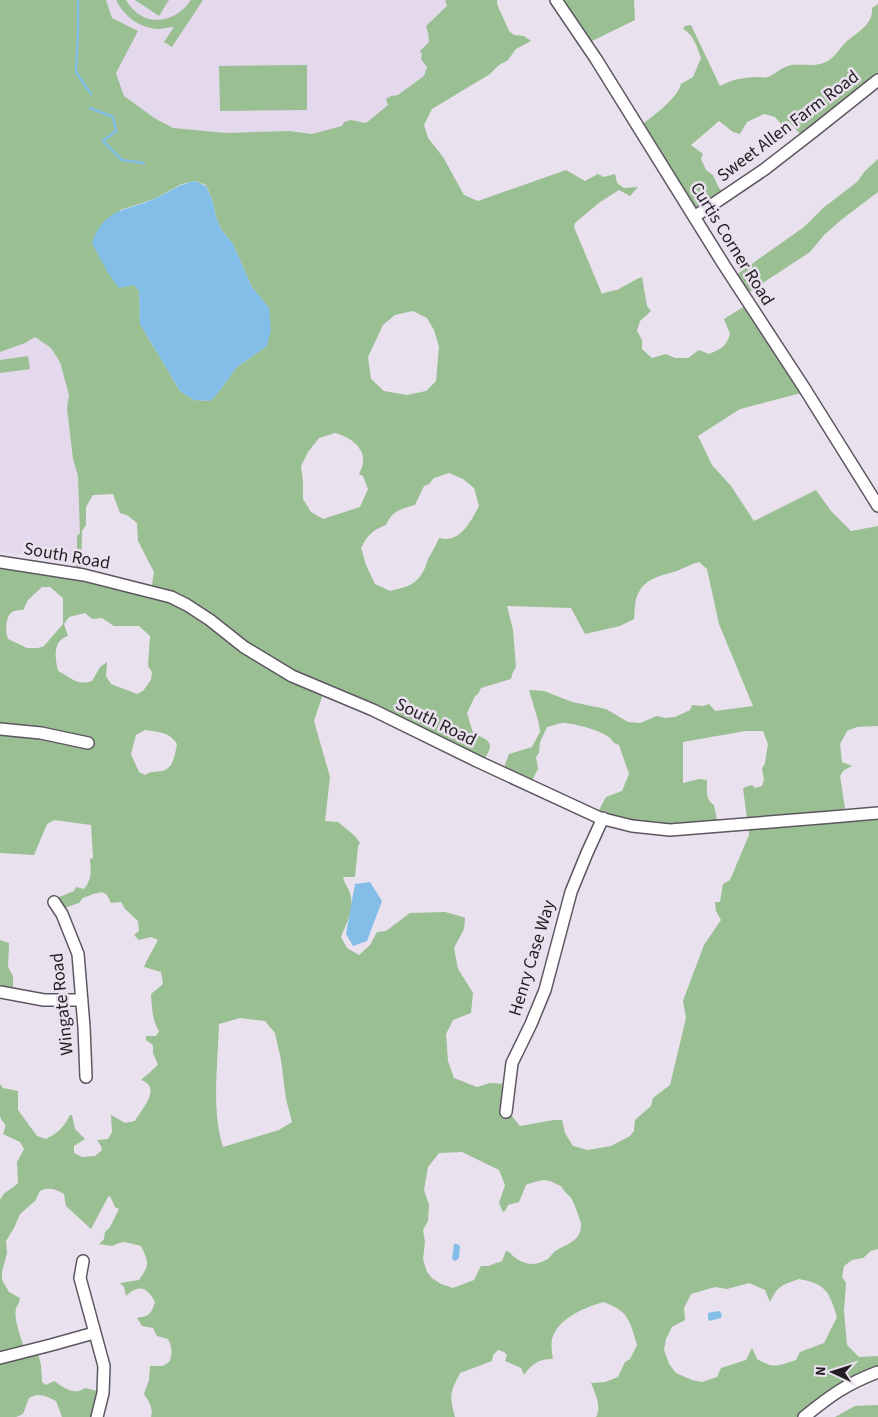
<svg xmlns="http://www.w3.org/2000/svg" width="878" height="1417" viewBox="0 0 878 1417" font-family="'Source Sans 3',sans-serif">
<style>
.built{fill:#e4d8ec}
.green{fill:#99bf92;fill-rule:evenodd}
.water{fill:#83bee8}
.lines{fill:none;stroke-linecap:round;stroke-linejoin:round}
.stream{stroke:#83bee8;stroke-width:2.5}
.minor-casing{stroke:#5e5762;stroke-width:14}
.minor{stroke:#fff;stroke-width:11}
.labels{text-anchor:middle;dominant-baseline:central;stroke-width:5;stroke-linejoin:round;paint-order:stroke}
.street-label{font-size:18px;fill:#221f23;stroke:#e9e1ed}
</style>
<rect width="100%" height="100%" fill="#e9e1ed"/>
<path class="built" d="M 106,0 L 445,0 L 447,6 L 426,26 L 428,33 L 429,42 L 422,54 L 421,59 L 427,67 L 424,76 L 398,95 L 391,96 L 386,99 L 388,105 L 366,123 L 351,120 L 342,126 L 312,134 L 289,131 L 226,133 L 173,128 L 156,119 L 124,96 L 116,73 L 138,31 L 112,18 Z
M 34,337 L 51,348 L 60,362 L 69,395 L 67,408 L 73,459 L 78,476 L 79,491 L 80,533 L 77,536 L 77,562 L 0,551 L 0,352 L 25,343 Z"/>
<path class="green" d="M 0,0 L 106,0 L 112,18 L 138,31 L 116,73 L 124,96 L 156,119 L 173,128 L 226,133 L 289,131 L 312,134 L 342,126 L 344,122 L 351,120 L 366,123 L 388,105 L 386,99 L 391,96 L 398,95 L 424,76 L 427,67 L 421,59 L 422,54 L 420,51 L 429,42 L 428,33 L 426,26 L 447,6 L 445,0 L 497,0 L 497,4 L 509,31 L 514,35 L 524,36 L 531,41 L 516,49 L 508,60 L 499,65 L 490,74 L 432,109 L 424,125 L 428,138 L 443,157 L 464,195 L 478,201 L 566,170 L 585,181 L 598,174 L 604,177 L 615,174 L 617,183 L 624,188 L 638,187 L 630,196 L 619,190 L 600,202 L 575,223 L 574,227 L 602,294 C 608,291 614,291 619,289 C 626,285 634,280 642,277 L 647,306 L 651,311 L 640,321 L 637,331 L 642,340 L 642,349 L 652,358 L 666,354 L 675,358 L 688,358 L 699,350 L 709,354 C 721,349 726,347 730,334 L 724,319 L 748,304 L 805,392 L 740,409 L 698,436 L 712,465 L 731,486 L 754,521 L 816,490 L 831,511 L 851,531 L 878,526 L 878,726 L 857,727 L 847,731 L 840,744 L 842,762 L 852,766 L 844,770 L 840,776 L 846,815 L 878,812 L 878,1249 L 871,1251 L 863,1258 L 852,1260 L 844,1266 L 842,1277 L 846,1283 L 844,1311 L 847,1345 L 859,1357 L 878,1356 L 878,1372 L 808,1413 L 814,1417 L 596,1417 C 602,1407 595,1393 591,1383 L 605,1382 L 618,1377 L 625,1362 L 630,1359 L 637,1345 C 630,1321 628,1310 603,1302 C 584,1308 558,1318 552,1339 C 551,1345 552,1353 553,1359 C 540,1358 530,1365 524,1375 L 521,1368 L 505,1361 L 507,1355 L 504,1352 L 498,1350 L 493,1355 L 492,1361 L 460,1373 C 450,1393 449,1395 455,1417 L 151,1417 C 154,1409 148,1400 144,1394 L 149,1380 L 150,1366 L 163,1366 L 169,1362 C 173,1354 172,1347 168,1339 L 157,1336 L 153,1328 L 142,1326 L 137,1318 C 150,1316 151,1314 155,1302 C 147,1287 139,1284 126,1296 L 124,1287 L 120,1283 L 139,1280 C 150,1264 149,1263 141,1246 L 125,1242 L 119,1243 L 112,1246 L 99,1244 L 104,1239 L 105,1232 L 110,1227 L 119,1209 L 115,1207 L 110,1196 L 108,1197 L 91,1229 L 66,1206 L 64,1194 C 56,1189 48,1187 40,1191 L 35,1201 L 20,1214 L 14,1228 L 6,1241 L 7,1253 L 2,1272 L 2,1280 L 9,1292 L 20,1298 C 20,1303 17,1305 16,1309 C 13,1319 22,1340 25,1351 L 37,1350 L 41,1365 L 42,1382 L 46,1385 L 54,1381 C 65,1388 73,1396 85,1388 L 101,1392 L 96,1417 L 62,1417 L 56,1401 C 46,1396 39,1392 29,1398 L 23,1414 L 16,1417 L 0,1417 L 0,1200 C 5,1190 11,1190 18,1183 L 17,1162 L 24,1149 L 20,1142 L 3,1134 C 8,1120 4,1127 0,1116 C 0,1111 0,1090 0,1084 L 3,1088 L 18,1091 L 18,1110 L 37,1136 L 46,1139 C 59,1132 63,1128 70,1115 L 72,1115 L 75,1129 L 85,1139 L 74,1146 L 74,1153 L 82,1157 L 95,1156 L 102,1150 L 101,1146 L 97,1140 L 108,1139 L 112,1132 L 111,1115 L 125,1123 L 135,1121 C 139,1113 157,1094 148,1084 C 146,1082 144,1081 141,1080 L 158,1065 L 153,1053 L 153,1045 L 146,1040 L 146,1036 L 156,1036 L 159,1031 C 152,1020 152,1007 151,994 L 163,984 L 161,972 L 144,967 L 146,962 L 158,940 L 151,937 L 139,940 L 134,935 L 139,931 L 138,921 L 125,909 L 121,902 L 111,903 L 107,895 L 102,892 L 93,894 L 83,898 L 79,903 L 61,909 L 57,898 L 74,891 L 76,887 L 84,889 C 92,880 91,871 90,859 L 93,858 L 91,825 L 54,820 L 47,824 L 34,855 L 0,853 L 0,562 L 75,571 L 77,562 L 77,536 L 80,533 L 78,476 L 73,459 L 67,408 L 69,395 L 60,362 L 51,348 L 35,337 L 25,343 L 0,352 ZM 195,181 L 206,185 L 212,199 L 216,216 L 221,229 L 233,244 L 252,287 L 269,308 L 267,346 L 237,367 L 217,394 L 210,401 L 194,400 L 180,391 L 140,324 L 139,291 L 134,285 L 120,210 L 154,199 L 182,184 ZM 413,311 L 427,318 L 434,330 L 439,347 L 436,381 L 426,391 L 407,395 L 384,391 L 371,379 L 368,357 L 383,325 L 395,315 ZM 335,433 C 348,436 365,447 363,462 C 363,466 361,470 359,474 L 363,476 L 368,489 L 360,507 L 323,519 L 311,512 L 303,499 L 303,482 L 301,466 L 308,452 L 319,438 ZM 449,473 L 463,479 L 474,488 L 479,506 C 471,521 460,544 439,538 C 436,545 433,550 430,556 C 427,559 427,564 425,568 C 417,585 407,587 390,591 L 375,584 L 366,565 L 361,548 C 368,535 371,531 386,525 C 392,511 400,509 415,505 L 424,486 L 429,484 L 434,478 ZM 113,494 L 120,513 L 127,515 L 137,523 L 138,541 L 154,572 L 151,591 L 81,573 L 82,531 L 86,525 L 86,507 L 93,495 ZM 699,562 L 707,569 L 719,624 L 753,706 L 715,711 L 709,704 L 703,706 L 692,705 L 690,710 L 675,717 L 665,718 L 657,716 L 640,723 L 628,722 L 606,709 L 572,702 L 544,691 L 529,690 L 539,724 L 540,732 L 532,747 L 509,754 L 502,773 L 530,784 L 538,769 L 536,757 L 539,753 L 540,742 L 547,727 C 552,726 558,723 563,723 C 574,723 610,732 614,743 L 619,745 L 629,774 L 622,791 L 606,797 L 596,816 L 671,830 L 718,825 L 714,805 C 705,800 707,790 707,780 L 699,779 L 683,783 L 683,742 L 745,731 L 763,731 L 768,744 L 765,763 L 762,769 L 764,779 L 762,786 L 755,788 L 752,785 L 743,788 L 749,835 L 730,880 L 723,884 L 720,902 L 715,902 L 716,911 L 721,920 L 704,945 L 684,998 L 683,1001 L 686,1018 L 670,1085 L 653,1098 L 651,1106 L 635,1120 L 634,1131 L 630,1136 L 611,1146 L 588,1150 L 573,1146 L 565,1133 L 562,1120 L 554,1120 L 520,1126 L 506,1109 L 507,1084 L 490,1083 L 477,1087 L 454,1078 L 448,1061 L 446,1034 L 453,1020 L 471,1013 L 473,993 L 458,969 L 454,948 L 464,929 L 465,918 L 463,917 L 445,912 L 410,913 L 386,931 L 377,932 L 370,945 L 359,955 L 347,948 L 341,937 C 347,921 355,910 350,893 C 348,887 344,883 343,877 L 355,877 L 358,846 L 360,843 L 355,836 L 338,822 L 325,821 L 330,777 L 314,721 L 324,691 L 482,764 C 493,744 495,743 473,733 L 467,713 L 475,696 L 478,694 L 481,688 L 511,679 L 513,672 L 516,667 L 513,630 L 507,606 L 571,608 L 585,634 L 620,626 L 634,619 C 635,610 634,600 639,592 C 646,578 663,575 677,571 C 684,568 691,564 699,562 ZM 42,587 L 50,587 L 63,598 L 63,624 L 44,646 L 38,648 L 27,648 L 8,639 C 5,632 5,614 14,611 C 17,610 20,610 23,610 L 28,600 ZM 85,613 L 92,619 L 102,618 L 114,626 L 139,626 L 150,636 L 148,666 L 152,672 L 151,680 L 143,691 L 137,694 L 111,684 L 106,676 L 107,662 L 100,667 L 92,681 C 76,686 72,678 58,671 C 55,658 52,641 68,636 L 64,624 L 69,617 ZM 145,730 C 158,732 170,732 177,744 C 175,754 174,768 162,771 C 156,772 151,771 145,775 L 139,772 L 131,754 L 136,735 ZM 240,1018 L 265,1021 L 275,1033 L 281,1060 L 286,1099 L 292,1122 L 279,1130 L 223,1147 C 211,1108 218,1064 219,1024 ZM 462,1152 L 499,1170 L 505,1185 L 499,1203 L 503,1212 L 505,1211 L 508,1205 L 519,1202 L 526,1185 C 543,1179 546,1178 562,1187 C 564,1192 568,1194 571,1198 C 574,1202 580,1219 581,1224 C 582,1240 568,1244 557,1250 C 552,1252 551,1258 546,1260 C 532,1268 519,1263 509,1252 L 506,1251 L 502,1261 L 488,1266 L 481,1266 L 474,1280 L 453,1288 L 441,1284 L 432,1278 L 427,1272 L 423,1259 L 425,1242 L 423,1230 L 428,1221 L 429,1205 L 424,1190 L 428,1167 L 439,1153 ZM 799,1279 C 826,1284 829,1291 837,1317 L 824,1343 L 800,1352 L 796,1360 C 777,1366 775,1369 757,1359 L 752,1348 L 746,1360 L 721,1368 L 717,1377 L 702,1382 L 692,1380 L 676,1373 L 669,1364 L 664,1350 L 666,1339 L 672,1327 L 685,1320 L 684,1308 L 691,1294 L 715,1287 L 727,1289 L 749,1283 L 765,1290 L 770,1302 C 778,1285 783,1285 799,1279 Z
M 116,0 L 126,0 C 142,28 174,25 191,0 L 203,0 L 172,47 L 164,42 L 174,27 C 169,27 163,29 158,29 C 139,28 124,16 116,0 Z
M 135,0 L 169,0 L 159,16 Z
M 563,0 L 634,0 L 635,20 L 590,42 Z
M 878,4 L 878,79 L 803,137 L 789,122 L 786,121 L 781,124 L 775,117 L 764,114 L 747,122 L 740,134 L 733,132 L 719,121 L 691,145 L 703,154 L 701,159 L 706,170 L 713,175 L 718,186 L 724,194 L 693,216 L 638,127 C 650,119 678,98 681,84 L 693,77 L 701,58 C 697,47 694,35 683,29 L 685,26 L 691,25 L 720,86 C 734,79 741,78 756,77 C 760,77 764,78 768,77 C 776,74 782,66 792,65 C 804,64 815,67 826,62 C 837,57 841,44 851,38 C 861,30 873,23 872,8 Z
M 307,65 L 307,110 L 220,111 L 219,66 Z
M 878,159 L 878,192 L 841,220 L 824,235 L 810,252 L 743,296 L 732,278 L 804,227 L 823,208 L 857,182 L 865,171 Z
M 28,356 L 30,369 L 0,373 L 0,360 Z
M 0,940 L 9,943 L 8,967 L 13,976 L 13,992 L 0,992 Z
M 878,1405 L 878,1417 L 835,1417 L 855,1406 Z"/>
<path class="water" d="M 195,181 L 206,186 L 212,199 L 216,216 L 221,229 L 233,244 L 252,287 L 269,308 L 271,330 L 267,346 L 237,367 L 217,394 L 210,401 L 194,400 L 180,391 L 140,324 L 139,291 L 134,285 L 119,288 L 108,273 L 92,243 C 104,207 128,211 156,198 C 169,192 180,184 195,181 Z
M 370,882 L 382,901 L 367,941 L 353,946 L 346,934 L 355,884 Z
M 454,1244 L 457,1244 L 460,1246 L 459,1258 L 455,1261 L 452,1259 Z
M 719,1311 L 722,1314 L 721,1318 L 709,1321 L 708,1319 L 708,1313 Z"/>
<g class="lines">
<path class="stream" d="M 78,0 L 78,30 L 76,72 L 91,94
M 90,108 L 113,117 L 116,131 L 103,141 L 122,160 L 144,163"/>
<g class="minor-casing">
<path id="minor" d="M 556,0 L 596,59 L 724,265 L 803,386 L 878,506
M 694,217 L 765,169 L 814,131 L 878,80
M 0,562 L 84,575 L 171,597 L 187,605 L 210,620 L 244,647 L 292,676 L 373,710 L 479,762 L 600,818 L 632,826 L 670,830 L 832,817 L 878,813
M 0,729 L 41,733 L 88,743
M 54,902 L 62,914 L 78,954 L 84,1027 L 86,1077
M 0,992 L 44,1000 L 82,1000
M 506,1112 L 512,1063 L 531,1024 L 545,990 L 571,892 L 587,853 L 603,818
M 83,1261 L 80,1278 L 104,1366 L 103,1393 L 97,1417
M 0,1358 L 51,1345 L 94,1333
M 804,1417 C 830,1396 846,1384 878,1372"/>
</g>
<use href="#minor" class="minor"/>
</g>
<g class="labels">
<g class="street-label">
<text transform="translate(788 126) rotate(-37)">Sweet Allen Farm Road</text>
<text transform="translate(732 244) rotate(58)">Curtis Corner Road</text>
<text transform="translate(67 556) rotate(10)">South Road</text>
<text transform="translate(436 722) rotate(26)">South Road</text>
<text transform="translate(532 958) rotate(-73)">Henry Case Way</text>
<text transform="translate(62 1004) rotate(-96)">Wingate Road</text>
</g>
</g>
<g transform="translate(833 1372) rotate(274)" stroke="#e9e1ed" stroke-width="4" paint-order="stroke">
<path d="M0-4L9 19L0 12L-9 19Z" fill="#221f23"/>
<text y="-8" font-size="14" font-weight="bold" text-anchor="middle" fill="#221f23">N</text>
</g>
</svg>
